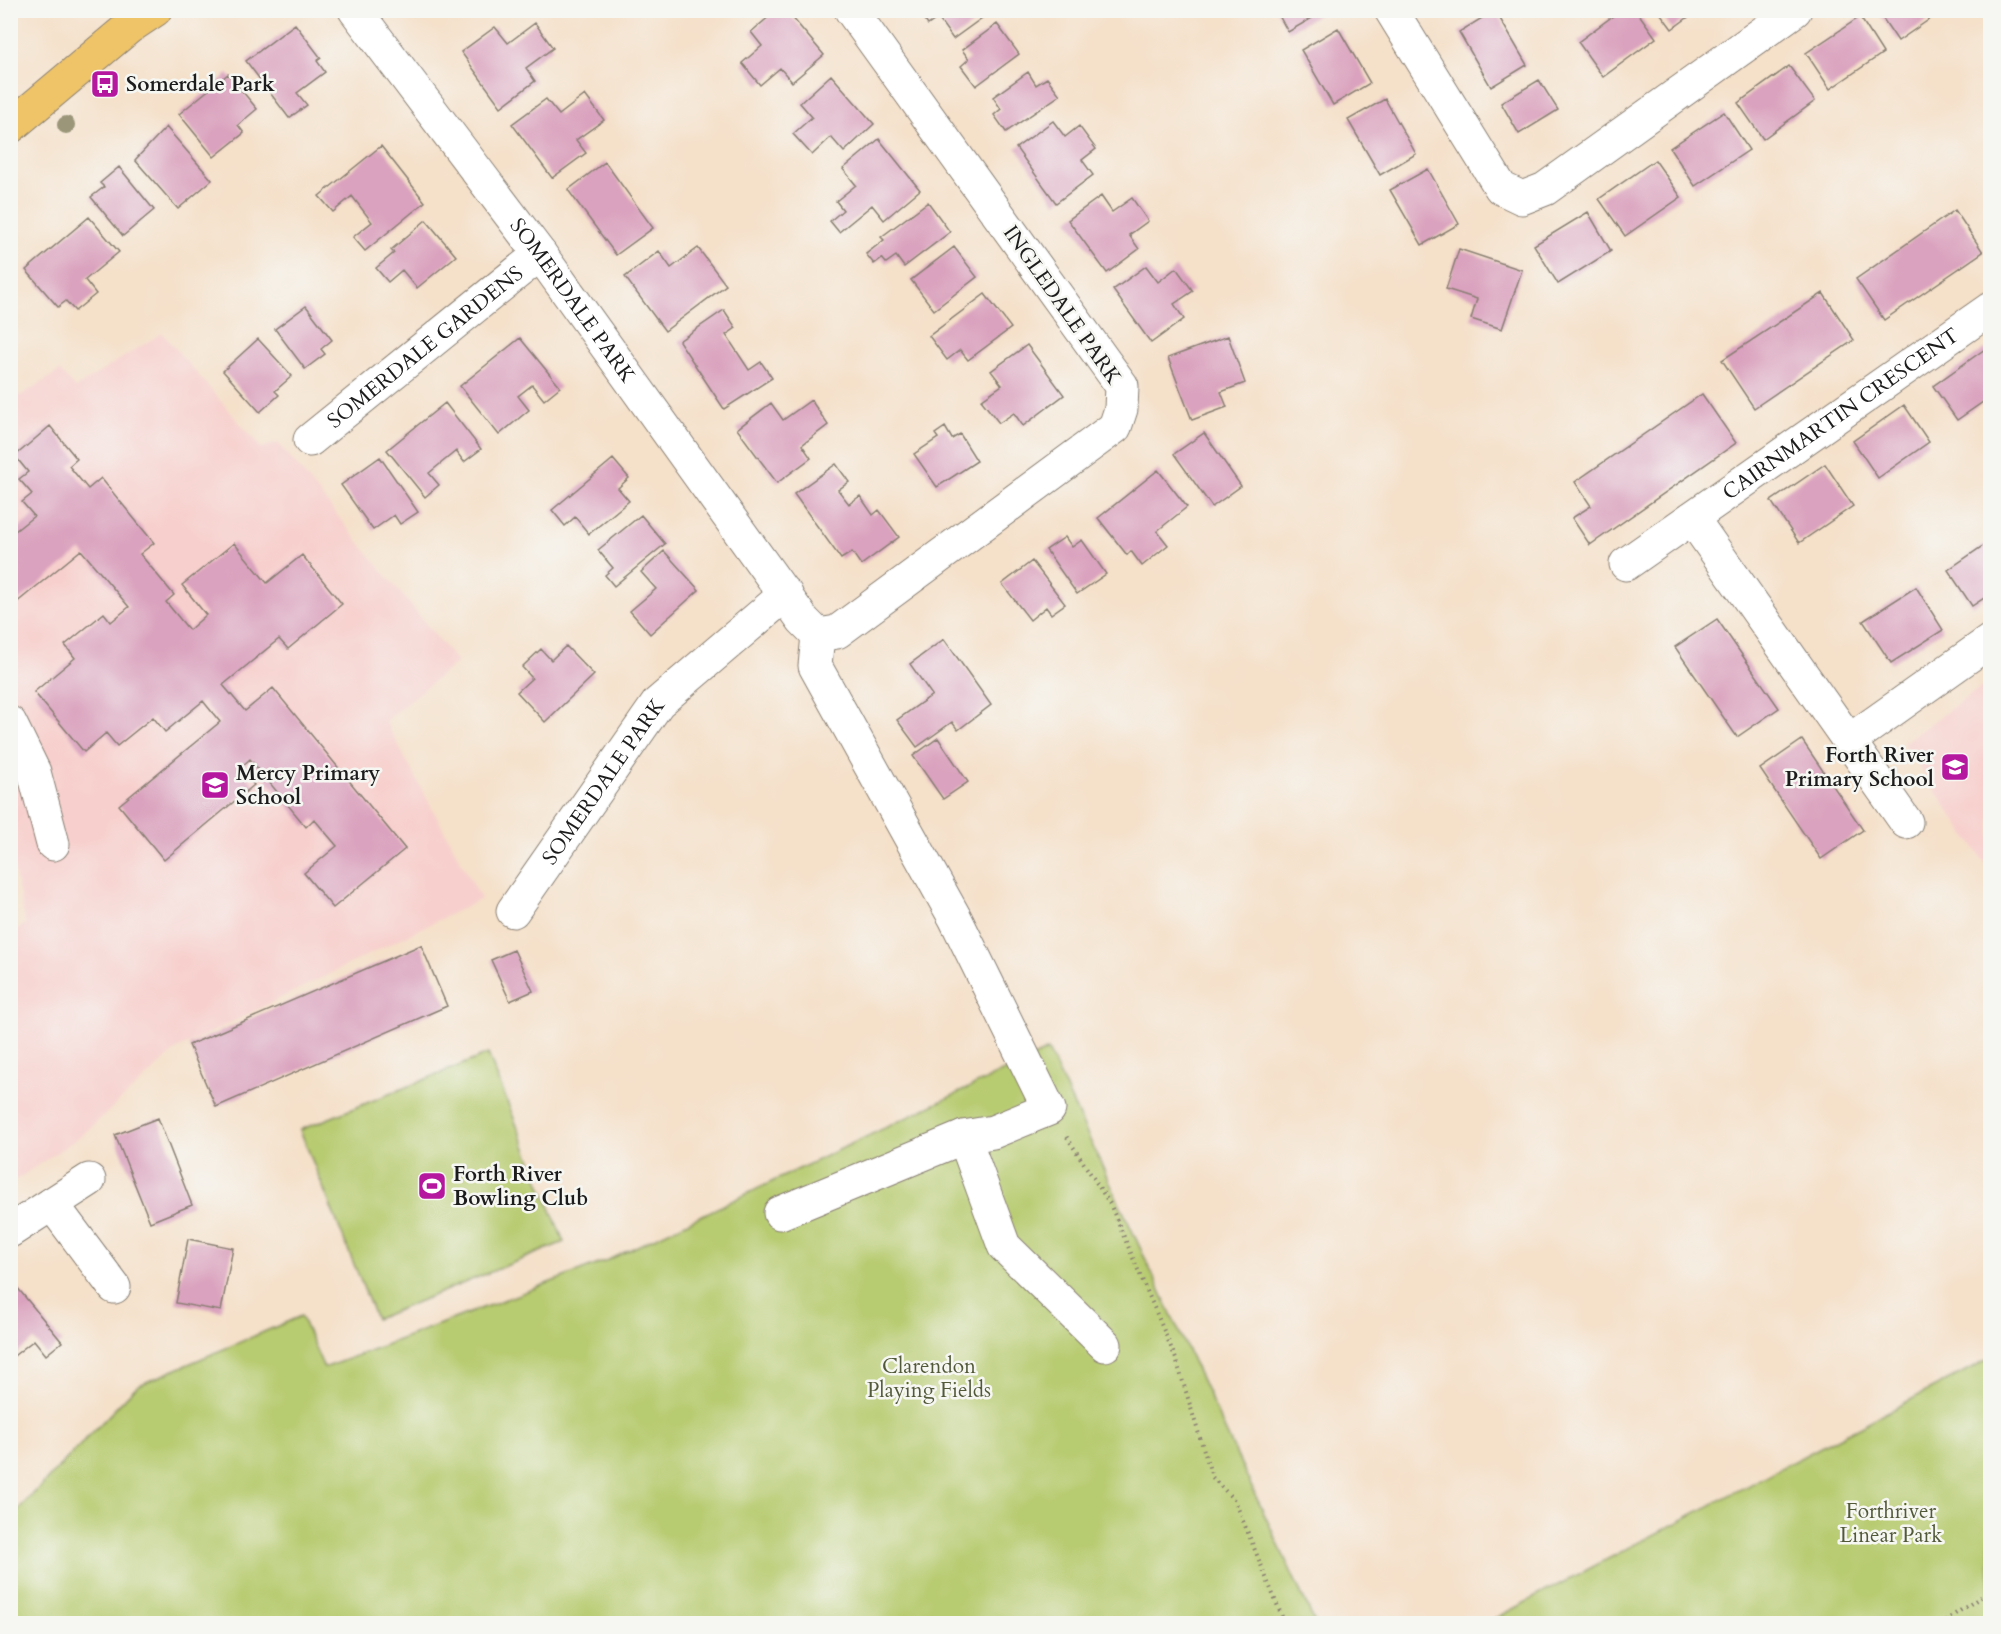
<svg xmlns="http://www.w3.org/2000/svg" width="2001" height="1634" viewBox="0 0 2001 1634" font-family="Cardo,serif">
<style>
.built{fill:#f7d0cd}
.green{fill:#b7cb6f;stroke:#6a7446;stroke-width:1.5}
.building{fill:#daa2be}
.lines{fill:none;stroke-linecap:round;stroke-linejoin:round}
.minor-casing{stroke:#887e72;stroke-width:35}
.highway-casing{stroke:#887e72;stroke-width:35}
.path{stroke:#887e72;stroke-width:4;stroke-dasharray:1.5 4.5;stroke-linecap:butt}
.minor{stroke:#fff;stroke-width:33}
.highway{stroke:#efc469;stroke-width:33}
.tree{fill:#9b967a}
.labels{text-anchor:middle;dominant-baseline:central;stroke-width:5;stroke-linejoin:round;paint-order:stroke}
.poi-label{font-size:21px;font-weight:bold;fill:#1c1c1c;stroke:#f6f6f2;text-anchor:start}
.street-label{font-size:21px;fill:#1c1c1c;stroke:#f6f6f2}
.park-label{font-size:21px;fill:#525939;stroke:#f6f6f2}
</style>
<rect width="100%" height="100%" fill="#f6f6f2"/>
<filter id="ink" filterUnits="userSpaceOnUse"><feTurbulence type="fractalNoise" baseFrequency=".0167" numOctaves="2"/><feDisplacementMap in="SourceGraphic" scale="12" xChannelSelector="R" yChannelSelector="G"/><feConvolveMatrix kernelMatrix="1 2 1 2 8 2 1 2 1" color-interpolation-filters="sRGB"/></filter>
<filter id="wash" filterUnits="userSpaceOnUse"><feTurbulence type="fractalNoise" baseFrequency=".008" numOctaves="4" result="noise"/><feDisplacementMap in="SourceGraphic" scale="24" xChannelSelector="R" yChannelSelector="G"/><feGaussianBlur stdDeviation="1.35" result="paint"/><feColorMatrix in="noise" values="0 0 0 0 0 0 0 0 0 0 0 0 0 0 0 0 0 1.4 0 .05"/><feComposite in="paint" operator="in"/></filter>
<g filter="url(#wash)">
<rect width="100%" height="100%" fill="#f5e0c9"/>
<path class="built" d="M 162,333 L 261,448 L 278,443 L 457,662 L 385,721 L 481,899 L 177,1049 L 81,1136 L 11,1183 L 11,933 L 26,924 L 10,849 L 10,385 L 20,396 L 60,371 L 75,388 Z
M 1990,681 L 1990,870 L 1903,743 Z"/>
<path class="green" d="M 1048,1050 L 1315,1623 L 11,1623 L 10,1518 L 137,1386 L 301,1316 L 324,1368 L 604,1262 Z
M 488,1054 L 564,1242 L 376,1319 L 300,1130 Z
M 1990,1358 L 1990,1623 L 1486,1623 Z"/>
<g id="blocks">
<path class="building" d="M 777,10 L 786,10 L 824,55 L 792,82 L 780,68 L 760,85 L 742,63 L 762,46 L 751,32 Z
M 917,10 L 983,10 L 986,15 L 953,39 L 938,18 L 928,25 Z
M 1276,10 L 1326,10 L 1288,32 Z
M 1495,10 L 1527,65 L 1491,87 L 1459,32 Z
M 1621,10 L 1636,10 L 1656,38 L 1603,77 L 1578,42 Z
M 1658,10 L 1698,10 L 1672,29 Z
M 1877,10 L 1943,10 L 1898,41 Z
M 1860,17 L 1883,53 L 1830,89 L 1806,53 Z
M 535,23 L 553,48 L 526,68 L 535,81 L 501,107 L 461,52 L 495,27 L 508,43 Z
M 295,24 L 321,58 L 317,61 L 325,72 L 297,93 L 307,105 L 289,118 L 246,61 Z
M 997,24 L 1019,54 L 976,86 L 961,66 L 969,59 L 962,50 Z
M 1338,28 L 1370,83 L 1333,105 L 1301,50 Z
M 1789,66 L 1815,101 L 1763,139 L 1738,103 Z
M 1028,72 L 1036,85 L 1047,78 L 1060,95 L 1006,132 L 994,115 L 1001,109 L 993,97 Z
M 228,74 L 257,109 L 238,125 L 244,133 L 214,157 L 179,114 Z
M 831,75 L 874,124 L 844,152 L 831,137 L 812,155 L 793,134 L 812,117 L 800,103 Z
M 1539,80 L 1558,110 L 1519,134 L 1501,103 Z
M 585,95 L 604,120 L 576,140 L 586,153 L 552,178 L 512,124 L 546,99 L 559,115 Z
M 1385,99 L 1416,154 L 1380,175 L 1348,120 Z
M 1724,112 L 1749,150 L 1695,186 L 1670,148 Z
M 1053,121 L 1065,137 L 1079,126 L 1096,149 L 1082,160 L 1093,175 L 1056,203 L 1016,148 Z
M 166,127 L 212,180 L 178,209 L 135,160 Z
M 879,139 L 920,190 L 884,220 L 872,205 L 839,232 L 830,221 L 843,210 L 836,201 L 856,185 L 843,169 Z
M 381,146 L 425,202 L 365,251 L 353,237 L 372,222 L 352,196 L 333,212 L 319,196 Z
M 1655,160 L 1681,197 L 1625,236 L 1599,199 Z
M 605,162 L 653,228 L 616,255 L 568,190 Z
M 119,167 L 154,210 L 123,236 L 91,197 L 104,187 L 100,183 Z
M 1428,169 L 1459,224 L 1422,245 L 1390,190 Z
M 1101,196 L 1112,212 L 1132,198 L 1148,221 L 1129,235 L 1139,249 L 1107,273 L 1068,220 Z
M 928,202 L 950,232 L 904,267 L 896,256 L 886,263 L 882,258 L 874,264 L 866,254 L 884,240 L 881,237 Z
M 1955,210 L 1983,252 L 1884,320 L 1856,279 Z
M 1588,212 L 1611,251 L 1558,284 L 1534,245 Z
M 89,217 L 119,252 L 85,280 L 96,294 L 75,311 L 66,301 L 58,307 L 26,270 Z
M 426,220 L 456,256 L 417,288 L 402,270 L 388,282 L 376,268 L 394,253 L 391,250 Z
M 954,247 L 977,277 L 934,310 L 911,280 Z
M 698,248 L 726,285 L 665,331 L 625,277 L 659,251 L 671,268 Z
M 1459,249 L 1522,270 L 1502,329 L 1471,319 L 1477,299 L 1446,289 Z
M 1146,266 L 1158,282 L 1176,268 L 1193,291 L 1174,304 L 1184,319 L 1151,343 L 1113,290 Z
M 1823,293 L 1854,340 L 1754,408 L 1722,360 Z
M 985,294 L 1011,328 L 968,360 L 960,350 L 947,360 L 929,336 Z
M 306,306 L 332,340 L 321,349 L 325,354 L 305,369 L 275,329 Z
M 724,310 L 736,328 L 726,335 L 749,370 L 761,362 L 772,378 L 724,409 L 679,341 Z
M 1228,336 L 1245,383 L 1221,392 L 1227,407 L 1192,420 L 1168,358 Z
M 520,338 L 560,387 L 544,400 L 532,385 L 518,396 L 529,410 L 499,435 L 460,386 Z
M 258,339 L 292,376 L 275,391 L 279,395 L 260,412 L 223,371 Z
M 1027,345 L 1064,395 L 1023,426 L 1014,413 L 999,423 L 981,400 L 1002,385 L 991,371 Z
M 1985,349 L 1990,357 L 1990,397 L 1957,420 L 1933,386 Z
M 1702,394 L 1736,443 L 1590,545 L 1572,518 L 1591,506 L 1575,482 Z
M 811,400 L 828,425 L 802,445 L 811,458 L 777,483 L 737,429 L 771,403 L 783,420 Z
M 445,403 L 481,449 L 464,462 L 456,451 L 429,473 L 439,485 L 425,497 L 387,450 Z
M 1904,405 L 1929,442 L 1878,478 L 1853,441 Z
M 50,426 L 77,459 L 69,466 L 88,489 L 101,478 L 154,543 L 140,554 L 174,595 L 166,602 L 189,630 L 206,615 L 182,585 L 234,543 L 267,583 L 302,555 L 342,604 L 288,649 L 279,639 L 223,685 L 245,711 L 273,688 L 405,849 L 333,908 L 304,873 L 337,846 L 314,819 L 306,827 L 250,759 L 240,768 L 254,785 L 164,860 L 119,805 L 220,722 L 203,701 L 165,732 L 153,717 L 117,746 L 106,733 L 84,752 L 34,692 L 75,658 L 65,645 L 104,613 L 111,622 L 129,607 L 81,550 L 10,608 L 10,535 L 34,516 L 22,502 L 32,494 L 19,479 L 28,472 L 15,456 Z
M 945,427 L 952,439 L 960,434 L 977,461 L 937,487 L 914,454 L 938,438 L 935,434 Z
M 1204,433 L 1241,486 L 1212,507 L 1174,454 Z
M 380,457 L 418,512 L 400,524 L 394,515 L 373,530 L 341,485 Z
M 613,459 L 629,478 L 618,488 L 629,501 L 589,534 L 575,517 L 565,526 L 552,510 Z
M 836,464 L 849,482 L 838,490 L 849,504 L 860,496 L 873,515 L 879,510 L 899,537 L 861,565 L 852,552 L 841,559 L 794,494 Z
M 1825,464 L 1853,506 L 1799,543 L 1771,501 Z
M 1158,470 L 1187,507 L 1157,531 L 1168,545 L 1142,566 L 1131,551 L 1127,555 L 1098,518 Z
M 641,515 L 665,544 L 614,586 L 605,575 L 613,568 L 598,550 Z
M 1065,537 L 1072,547 L 1082,540 L 1106,574 L 1077,594 L 1046,550 Z
M 1990,541 L 1990,594 L 1972,606 L 1948,570 Z
M 664,551 L 699,590 L 650,634 L 630,611 L 656,589 L 641,572 Z
M 1032,561 L 1065,604 L 1051,614 L 1046,607 L 1030,620 L 1002,584 Z
M 1916,587 L 1943,630 L 1891,663 L 1863,621 Z
M 1717,619 L 1779,708 L 1737,737 L 1675,647 Z
M 944,639 L 991,705 L 958,730 L 952,722 L 917,747 L 897,720 L 932,695 L 910,664 Z
M 566,646 L 594,675 L 545,722 L 517,692 L 532,678 L 522,667 L 541,649 L 551,660 Z
M 938,738 L 968,782 L 943,799 L 913,756 Z
M 1802,740 L 1863,830 L 1821,859 L 1760,769 Z
M 421,945 L 447,1006 L 216,1107 L 189,1045 Z
M 514,950 L 533,991 L 510,1001 L 491,960 Z
M 158,1118 L 192,1205 L 150,1222 L 115,1135 Z
M 188,1239 L 233,1248 L 221,1311 L 176,1303 Z
M 16,1286 L 62,1342 L 46,1355 L 34,1340 L 10,1359 L 10,1290 Z"/>
</g>
</g>
<g filter="url(#ink)">
<use href="#blocks" fill-opacity="0" stroke="#887e72" stroke-width="1.5"/>
<g class="lines">
<g class="minor-casing">
<g id="minor">
<path id="s1" d="M 355,10 L 540,254 L 803,620 L 818,635"/>
<path d="M 1391,10 L 1501,188 L 1522,198 L 1545,189 L 1795,10"/>
<path id="s2" d="M 310,440 L 540,254"/>
<path d="M 1692,518 L 1906,822"/>
<path id="s3" d="M 1626,564 L 1990,309"/>
<path d="M 818,635 L 837,632 L 1115,427 L 1121,409 L 1122,386 L 851,10"/>
<path d="M 10,723 L 34,772 L 53,844"/>
<path d="M 1849,741 L 1990,641"/>
<path id="s4" d="M 513,911 L 658,703 L 786,594"/>
<path d="M 964,1137 L 1004,1246 L 1105,1345"/>
<path d="M 52,1204 L 114,1287"/>
<path d="M 780,1213 L 964,1137 L 993,1132 L 1049,1109 L 955,918 L 815,666 L 818,635"/>
<path d="M 10,1231 L 89,1180"/>
</g>
</g>
<g class="highway-casing">
<path id="highway" d="M 10,127 L 128,28 L 155,10"/>
</g>
<path class="path" d="M 1067,1137 L 1110,1204 L 1176,1359 L 1212,1477 L 1235,1501 L 1285,1624
M 1940,1624 L 1990,1591"/>
<use href="#minor" class="minor"/>
<use href="#highway" class="highway"/>
</g>
<circle class="tree" cx="66" cy="125" r="9"/>
</g>
<defs>
<g id="bus-square" transform="scale(1.5)"><rect x="-9" y="-9" width="18" height="18" rx="4" fill="#b5179e" stroke="#f6f6f2"/><path d="M-5-6H5V4H4V6H2V4H-2V6H-4V4H-5ZM-3.5-4V0h7V-4ZM-3.5 1.2v1.5H-2V1.2ZM2 1.2v1.5H3.5V1.2Z" fill="#fff"/></g>
<g id="school-square" transform="scale(1.5)"><rect x="-9" y="-9" width="18" height="18" rx="4" fill="#b5179e" stroke="#f6f6f2"/><path d="M0-5L7-2L0 1L-7-2ZM-4 1L0 2.5L4 1V4Q0 6-4 4Z" fill="#fff"/></g>
<g id="stadium-square" transform="scale(1.5)"><rect x="-9" y="-9" width="18" height="18" rx="4" fill="#b5179e" stroke="#f6f6f2"/><path d="M0-5a6.5 5 0 1 0 0 10a6.5 5 0 1 0 0-10ZM-3.5-1.8h7v3.6h-7Z" fill="#fff"/></g>
</defs>
<g fill-rule="evenodd">
<use href="#bus-square" x="105" y="84"/>
<use href="#school-square" x="1955" y="767"/>
<use href="#school-square" x="215" y="785"/>
<use href="#stadium-square" x="432" y="1186"/>
</g>
<g class="labels">
<g class="poi-label">
<text x="126" y="84">Somerdale Park</text>
<text x="1934" y="755" text-anchor="end">Forth River<tspan x="1934" dy="24">Primary School</tspan></text>
<text x="236" y="773">Mercy Primary<tspan x="236" dy="24">School</tspan></text>
<text x="453" y="1174">Forth River<tspan x="453" dy="24">Bowling Club</tspan></text>
</g>
<g class="street-label">
<text stroke="none"><textPath href="#s1" startOffset="363">SOMERDALE PARK</textPath></text>
<text transform="translate(1062 305) rotate(55)">INGLEDALE PARK</text>
<text stroke="none"><textPath href="#s2" startOffset="148">SOMERDALE GARDENS</textPath></text>
<text stroke="none"><textPath href="#s3" startOffset="262">CAIRNMARTIN CRESCENT</textPath></text>
<text stroke="none"><textPath href="#s4" startOffset="158">SOMERDALE PARK</textPath></text>
</g>
<g class="park-label">
<text x="929" y="1366">Clarendon<tspan x="929" dy="24">Playing Fields</tspan></text>
<text x="1891" y="1511">Forthriver<tspan x="1891" dy="24">Linear Park</tspan></text>
</g>
</g>
<rect width="2001" height="1634" fill="none" stroke="#f6f6f2" stroke-width="36"/>
</svg>
